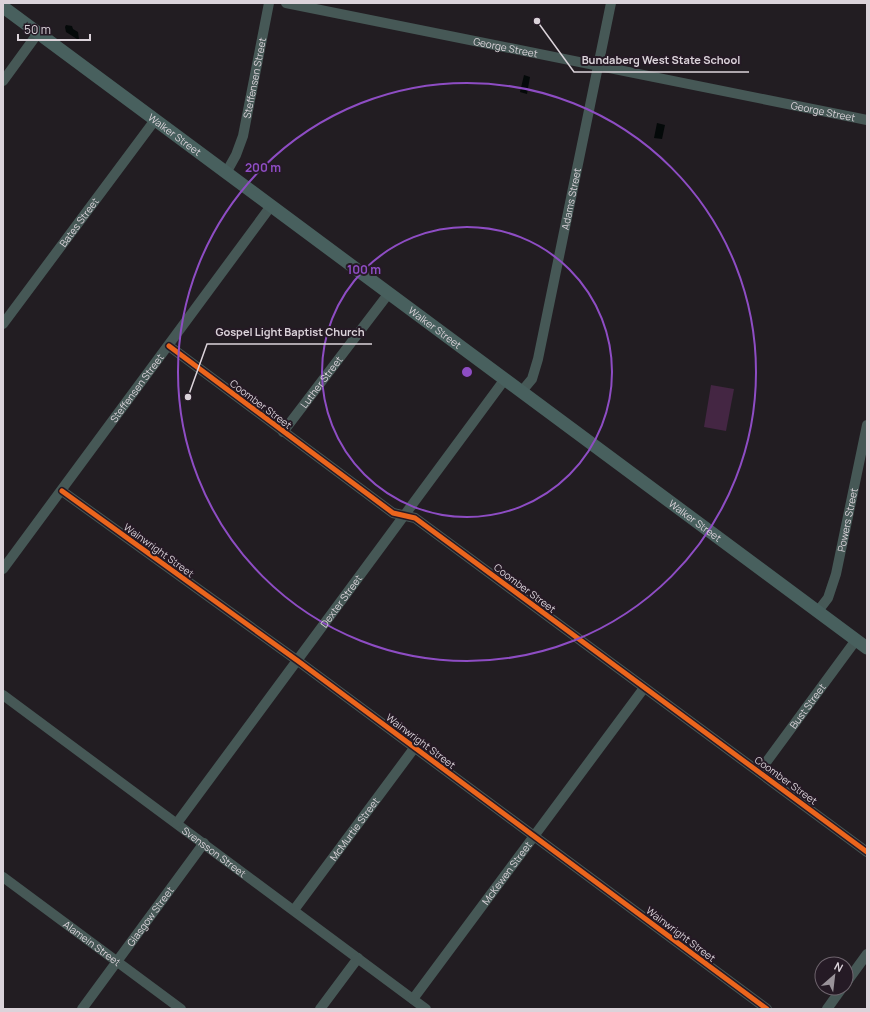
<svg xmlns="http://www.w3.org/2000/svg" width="870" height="1012" viewBox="0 0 870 1012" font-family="Manrope,sans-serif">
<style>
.green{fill:#442643}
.water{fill:#040909}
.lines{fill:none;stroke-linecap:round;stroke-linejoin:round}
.minor{stroke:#465856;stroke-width:10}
.major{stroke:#48605e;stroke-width:13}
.cycleway-casing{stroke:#251a25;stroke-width:8}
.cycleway{stroke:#eb651d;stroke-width:5}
.ring{fill:none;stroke:#8e4dc4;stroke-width:2}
.labels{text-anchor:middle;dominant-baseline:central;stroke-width:4;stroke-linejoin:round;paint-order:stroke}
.street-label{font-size:10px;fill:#dbd3da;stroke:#251a25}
.centre{fill:#8e4dc4;stroke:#251a25;stroke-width:2}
.ring-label{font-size:12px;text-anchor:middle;font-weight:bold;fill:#8e4dc4;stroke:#251a25;stroke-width:4;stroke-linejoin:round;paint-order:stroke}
.leader{fill:none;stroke:#dbd3da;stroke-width:1.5}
.callout-dot{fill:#dbd3da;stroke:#251a25;stroke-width:1.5}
.callout-label{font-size:11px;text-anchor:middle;font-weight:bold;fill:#dbd3da;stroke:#251a25;stroke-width:4;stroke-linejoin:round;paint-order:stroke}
</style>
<rect width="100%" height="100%" fill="#221d22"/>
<path class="green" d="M 711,385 L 734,389 L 726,431 L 704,427 Z"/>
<path class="water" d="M 66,25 L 72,26 L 73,29 L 78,32 L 79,39 L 77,39 L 66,32 L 65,27 Z
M 524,75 L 530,77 L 527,94 L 520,92 Z
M 657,123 L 665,125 L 662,139 L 654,138 Z"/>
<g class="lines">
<g class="minor">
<path id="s1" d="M 286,3 L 867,120"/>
<path d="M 3,81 L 38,33"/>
<path id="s2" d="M 226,173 L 236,155 L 243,136 L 269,3"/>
<path id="s3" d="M 3,324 L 155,120"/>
<path d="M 169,346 L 393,513 L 415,518 L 867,852"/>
<path id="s4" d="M 522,391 L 532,379 L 538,359 L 611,3"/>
<path id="s5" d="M 283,432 L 389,293"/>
<path d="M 62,491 L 298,661 L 767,1009"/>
<path id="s6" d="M 3,569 L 271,206"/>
<path id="s7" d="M 818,611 L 828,598 L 836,574 L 867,425"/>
<path id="s8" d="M 3,695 L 426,1009"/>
<path id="s9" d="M 759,772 L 856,640"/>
<path id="s10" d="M 177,823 L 505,379"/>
<path id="s11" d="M 3,877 L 181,1009"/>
<path id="s12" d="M 294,910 L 415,747"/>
<path d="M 846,983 L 867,954"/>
<path id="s13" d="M 413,999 L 644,688"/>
<path id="s14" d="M 82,1009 L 204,843"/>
<path d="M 320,1009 L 358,958"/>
<path d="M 827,1009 L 842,988"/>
</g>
<path class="major" id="s15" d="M 3,7 L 867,648"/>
<g class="cycleway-casing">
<path id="cycleway" d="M 169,346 L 393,513 L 415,518 L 867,852
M 62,491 L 298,661 L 767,1009"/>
</g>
<use href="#cycleway" class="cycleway"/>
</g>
<g class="ring">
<circle cx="467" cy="372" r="145"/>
<circle cx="467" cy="372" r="289"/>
</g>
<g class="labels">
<g class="street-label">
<text stroke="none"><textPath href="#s1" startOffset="224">George Street</textPath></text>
<text stroke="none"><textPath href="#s2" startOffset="100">Steffensen Street</textPath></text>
<text stroke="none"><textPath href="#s1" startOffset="548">George Street</textPath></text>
<text stroke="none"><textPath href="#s15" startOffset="214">Walker Street</textPath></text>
<text stroke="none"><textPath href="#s4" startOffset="200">Adams Street</textPath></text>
<text stroke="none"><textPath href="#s3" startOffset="127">Bates Street</textPath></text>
<text stroke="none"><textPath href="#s15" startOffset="538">Walker Street</textPath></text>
<text stroke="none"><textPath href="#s5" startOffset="63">Luther Street</textPath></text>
<text stroke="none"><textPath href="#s6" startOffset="225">Steffensen Street</textPath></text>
<text transform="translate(261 404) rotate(37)">Coomber Street</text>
<text stroke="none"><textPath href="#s15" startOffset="862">Walker Street</textPath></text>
<text stroke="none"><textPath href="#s7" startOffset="97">Powers Street</textPath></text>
<text transform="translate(159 550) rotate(36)">Wainwright Street</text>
<text transform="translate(525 588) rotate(37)">Coomber Street</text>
<text stroke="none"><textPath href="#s10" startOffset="276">Dexter Street</textPath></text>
<text stroke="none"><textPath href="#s9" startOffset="82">Bust Street</textPath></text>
<text transform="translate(421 741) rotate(37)">Wainwright Street</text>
<text transform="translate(786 780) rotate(36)">Coomber Street</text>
<text stroke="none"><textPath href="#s12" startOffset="101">McMurtie Street</textPath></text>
<text stroke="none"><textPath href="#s8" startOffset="263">Svensson Street</textPath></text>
<text stroke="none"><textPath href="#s13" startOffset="157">McKewen Street</textPath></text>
<text stroke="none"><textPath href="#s14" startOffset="115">Glasgow Street</textPath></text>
<text transform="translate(681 934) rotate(37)">Wainwright Street</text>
<text stroke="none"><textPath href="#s11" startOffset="111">Alamein Street</textPath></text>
</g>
</g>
<circle cx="467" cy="372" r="6" class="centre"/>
<g class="ring-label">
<text x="263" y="172">200 m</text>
<text x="364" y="274">100 m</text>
</g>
<path class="leader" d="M537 21L574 72H749M188 397L207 344H372"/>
<g class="callout-dot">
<circle cx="537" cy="21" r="4"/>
<circle cx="188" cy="397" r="4"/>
</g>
<g class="callout-label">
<text x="661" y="64">Bundaberg West State School</text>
<text x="290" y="336">Gospel Light Baptist Church</text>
</g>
<rect width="870" height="1012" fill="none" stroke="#dbd3da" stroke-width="8"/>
<g transform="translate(834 976) rotate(28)"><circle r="19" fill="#251a25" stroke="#6e646d"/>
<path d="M0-3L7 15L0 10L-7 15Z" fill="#9a939a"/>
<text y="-6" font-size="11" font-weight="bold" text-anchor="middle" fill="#dbd3da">N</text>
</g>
<path d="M18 34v6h72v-6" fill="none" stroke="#dbd3da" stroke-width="2"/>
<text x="24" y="34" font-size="12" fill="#dbd3da" stroke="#251a25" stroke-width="3" paint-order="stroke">50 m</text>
</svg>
